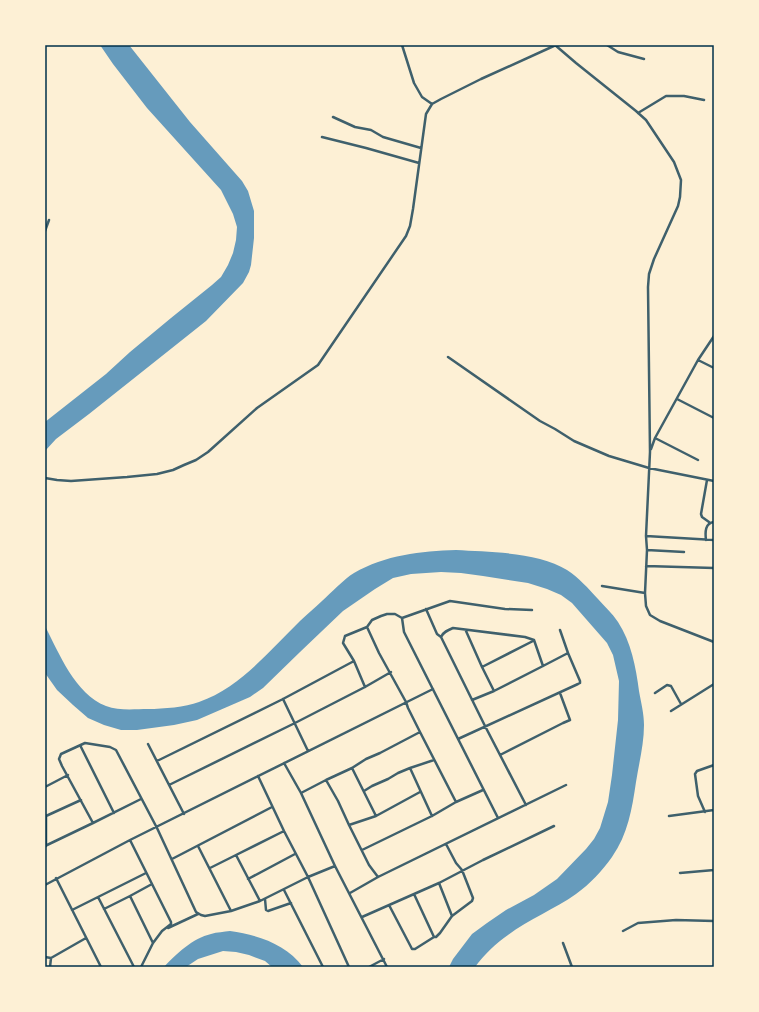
<svg xmlns="http://www.w3.org/2000/svg" width="759" height="1012" viewBox="0 0 759 1012" font-family="Lora,serif">
<style>
.water{fill:#669bbc}
.lines{fill:none;stroke-linecap:round;stroke-linejoin:round}
.minor{stroke:#3f606c;stroke-width:2.5}
.neatline{fill:none;stroke:#003049;stroke-width:1.5}
</style>
<rect width="100%" height="100%" fill="#fdf0d5"/>
<path class="water" d="M 100,45 L 129,45 L 190,122 L 242,181 L 248,191 L 254,211 L 254,238 L 251,265 L 249,272 L 243,283 L 206,321 L 89,414 L 56,439 L 45,451 L 45,422 L 106,374 L 130,352 L 171,318 L 212,285 L 221,277 L 228,265 L 233,253 L 236,240 L 237,227 L 233,214 L 221,190 L 147,108 L 113,64 Z
M 456,550 C 489,552 539,552 567,570 C 579,578 588,588 598,599 C 604,606 612,613 618,622 C 631,642 636,667 639,691 C 641,702 644,714 644,725 C 644,744 639,763 636,782 C 632,809 628,834 612,857 C 602,871 590,884 576,894 C 555,909 529,919 508,935 C 496,943 484,955 475,967 L 449,967 L 453,959 L 472,934 L 487,923 L 506,910 L 534,895 L 557,879 L 586,849 L 594,839 L 600,828 L 608,802 L 612,775 L 618,720 L 619,681 L 613,655 L 607,643 L 572,603 L 561,595 L 547,589 L 528,583 L 483,576 L 461,573 L 441,572 L 411,574 L 393,578 L 375,589 L 343,611 L 300,652 L 263,688 L 250,697 L 197,720 L 174,725 L 137,730 L 121,730 L 104,725 L 88,718 L 73,705 L 57,690 L 45,673 L 45,626 C 59,653 75,694 106,706 C 119,711 135,709 148,709 C 164,709 185,707 199,702 C 241,687 269,651 300,621 C 307,614 315,608 322,601 C 331,593 344,579 354,573 C 385,555 421,551 456,550 Z
M 230,931 C 258,935 286,944 303,967 L 272,967 L 265,961 L 249,955 L 236,952 L 223,951 L 198,959 L 186,967 L 164,967 C 176,954 193,938 211,934 C 217,932 224,932 230,931 Z"/>
<g class="lines">
<path class="minor" d="M 402,45 L 414,83 L 422,97 L 432,104
M 555,45 L 576,63 L 636,111 L 646,120 L 674,162 L 681,180 L 680,197 L 678,206 L 654,259 L 649,274 L 648,287 L 650,452 L 646,536 L 647,550 L 645,593 L 646,606 L 650,615 L 660,621 L 714,642
M 607,45 L 618,52 L 644,59
M 638,113 L 666,96 L 684,96 L 704,100
M 333,117 L 355,127 L 371,130 L 383,137 L 421,148
M 322,137 L 366,148 L 419,163
M 45,231 L 49,220
M 448,357 L 540,421 L 555,429 L 574,441 L 609,456 L 649,468 L 714,481
M 698,360 L 714,368
M 677,399 L 714,418
M 655,438 L 698,460
M 651,449 L 655,438 L 698,360 L 714,336
M 45,478 L 57,480 L 71,481 L 127,477 L 157,474 L 173,470 L 184,465 L 196,460 L 208,452 L 257,408 L 318,365 L 406,236 L 410,226 L 413,209 L 426,114 L 432,104 L 441,99 L 481,79 L 556,45
M 707,480 L 701,514 L 702,517 L 709,522
M 646,536 L 714,540
M 706,540 C 705,532 705,523 714,522
M 647,550 L 684,552
M 646,566 L 714,568
M 602,586 L 645,593
M 426,609 L 437,634 L 441,637 L 485,726 L 526,805
M 402,618 L 404,632 L 498,818
M 367,627 L 379,653 L 406,702 L 408,708 L 420,732 L 456,802
M 560,630 L 568,653
M 466,631 L 482,667 L 494,691
M 441,637 C 443,632 448,630 453,628 L 525,637 L 534,640 L 543,666 L 568,653 L 580,681 L 580,683 L 578,684 L 458,739
M 482,667 L 533,641
M 365,687 L 354,661 L 343,643 L 345,636 L 367,627 L 372,620 L 381,616 L 387,614 L 395,614 L 402,618 L 450,601 L 505,609 L 532,610
M 655,693 L 667,685 L 671,686 L 681,704
M 283,699 L 308,751
M 472,700 L 494,691 L 543,666
M 671,711 L 714,684
M 148,744 L 184,814
M 80,745 L 114,813
M 500,755 L 563,723 L 570,720 L 560,693
M 157,761 L 283,699 L 354,661
M 284,763 L 301,793 L 335,866 L 387,967
M 352,768 L 376,816
M 410,768 L 432,816
M 258,776 L 284,831 L 308,877 L 349,967
M 326,780 L 338,801 L 349,825 L 369,865 L 378,877
M 169,785 L 295,723 L 365,687 L 391,672
M 45,787 L 68,775
M 364,791 L 372,786 L 388,779 L 398,773 L 410,768 L 434,760
M 301,793 L 326,780 L 352,768 L 366,759 L 380,753 L 420,732
M 705,812 L 698,796 L 695,774 L 697,771 L 714,765
M 45,816 L 46,816 L 46,846
M 46,816 L 81,800
M 669,816 L 714,810
M 93,823 L 62,766 L 59,759 L 61,754 L 85,743 L 110,747 L 116,750 L 157,828 L 196,912 L 201,915 L 205,916 L 231,911 L 260,901 L 308,877 L 335,866
M 349,825 L 376,816 L 420,792
M 130,840 L 171,922 L 171,924 L 162,931 L 153,943
M 446,844 L 456,863 L 462,870 L 473,898 L 472,901 L 452,916
M 45,846 L 93,823 L 141,799
M 198,846 L 231,911
M 362,850 L 432,816 L 456,802 L 483,790
M 236,855 L 284,831
M 172,859 L 272,807
M 210,868 L 236,855 L 260,901
M 680,873 L 714,870
M 56,878 L 101,967
M 248,879 L 295,854
M 45,885 L 130,840 L 433,689
M 284,890 L 323,967
M 350,893 L 378,877 L 566,785
M 414,894 L 434,937 L 436,937 L 440,933 L 452,916 L 439,883
M 98,897 L 134,967
M 265,899 L 266,910 L 268,911 L 291,903
M 389,905 L 411,947 L 412,949 L 415,949 L 434,937
M 104,909 L 130,896
M 72,910 L 146,873
M 362,917 L 439,883 L 483,860 L 554,826
M 168,928 L 198,914
M 623,931 L 638,923 L 676,920 L 714,921
M 563,943 L 572,967
M 45,957 L 51,958 L 86,938
M 50,967 L 51,958
M 141,967 L 153,943 L 130,896 L 152,884
M 369,967 L 384,959"/>
</g>
<rect width="759" height="1012" fill="none" stroke="#fdf0d5" stroke-width="92"/>
<rect x="46" y="46" width="667" height="920" class="neatline"/>
</svg>
